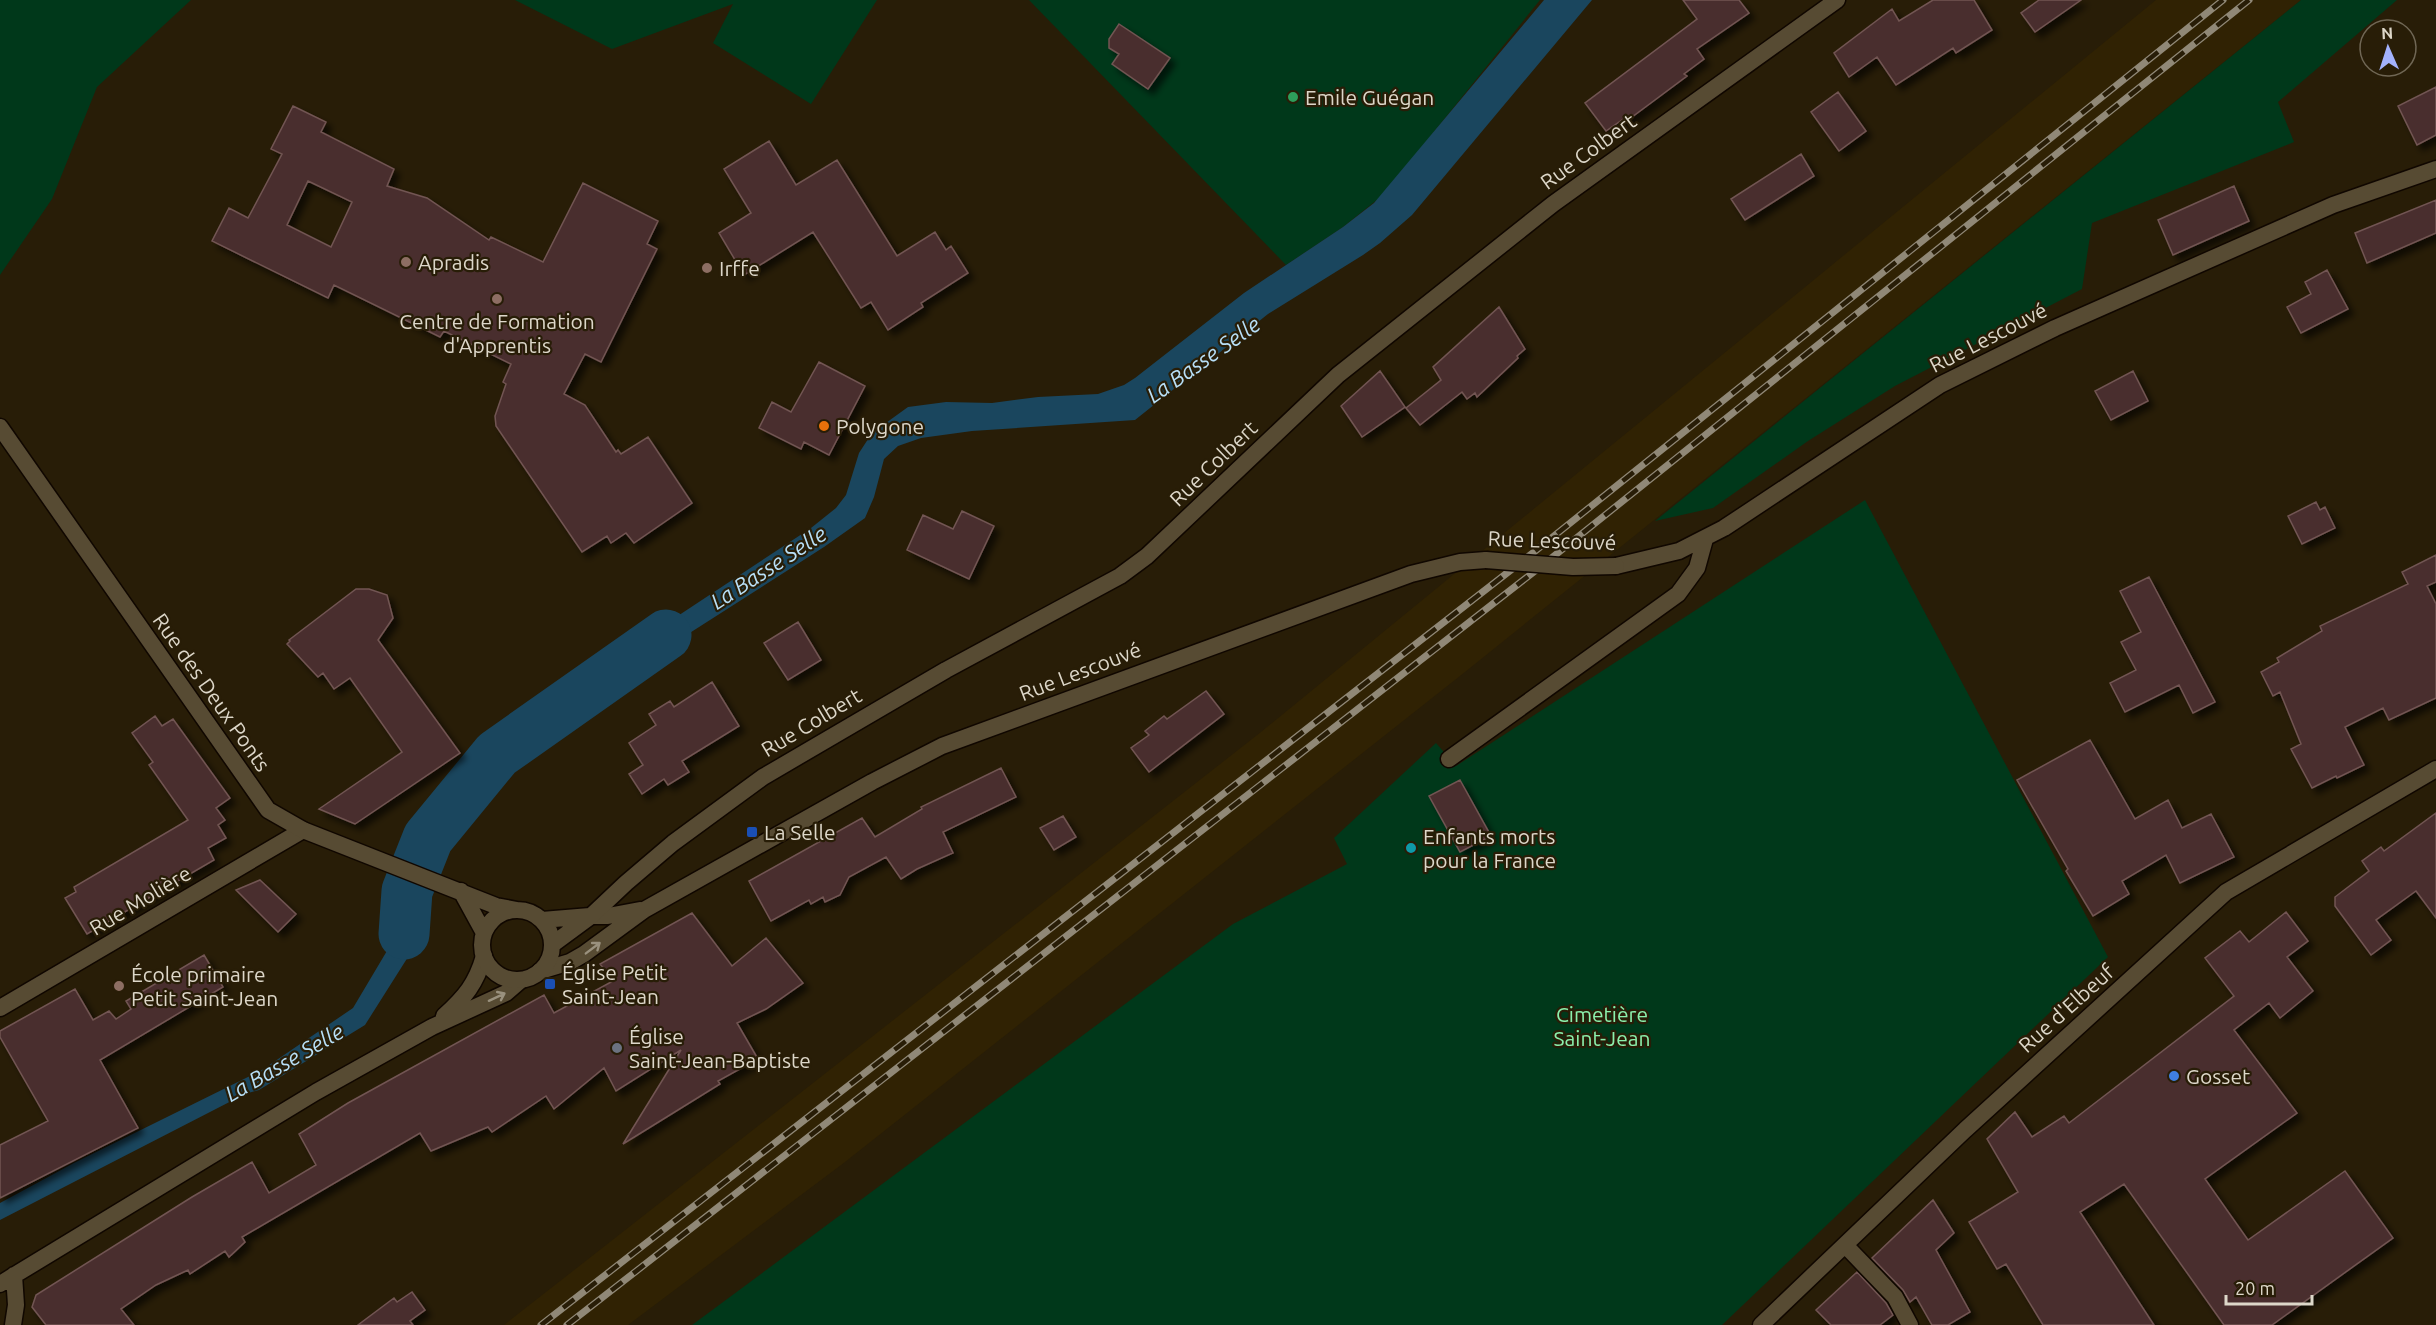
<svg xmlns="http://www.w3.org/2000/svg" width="2436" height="1325" viewBox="0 0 2436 1325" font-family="Ubuntu,sans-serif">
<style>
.built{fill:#302203}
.green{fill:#00381a}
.water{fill:#1a465e}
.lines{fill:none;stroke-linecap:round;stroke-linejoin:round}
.river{stroke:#1a465e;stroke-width:51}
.building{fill:#4a2f2e;stroke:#725553;stroke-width:1.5;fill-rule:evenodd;filter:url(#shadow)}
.minor-casing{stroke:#100700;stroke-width:19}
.tertiary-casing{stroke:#100700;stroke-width:19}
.minor{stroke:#574b33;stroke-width:16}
.tertiary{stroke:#574b33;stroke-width:16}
.rail-casing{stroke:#908877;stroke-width:7}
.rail{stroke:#281d07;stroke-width:4.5;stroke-dasharray:14;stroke-linecap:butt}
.minor-bridge-casing{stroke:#100700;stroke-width:19;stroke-linecap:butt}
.minor-bridge{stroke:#574b33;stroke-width:16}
.oneway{stroke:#9a917e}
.leisure-dot{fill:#2e9e5b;stroke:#281d07;stroke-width:2}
.education-dot{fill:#8d6e63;stroke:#281d07;stroke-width:2}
.food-dot{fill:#e8710a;stroke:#281d07;stroke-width:2}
.transit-dot{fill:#1a4fb4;stroke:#281d07;stroke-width:2}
.culture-dot{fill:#0f9aa8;stroke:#281d07;stroke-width:2}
.worship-dot{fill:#6b7280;stroke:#281d07;stroke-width:2}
.shop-dot{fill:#3f7fe0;stroke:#281d07;stroke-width:2}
.labels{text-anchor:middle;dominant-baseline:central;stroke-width:4.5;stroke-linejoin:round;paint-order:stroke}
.poi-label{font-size:21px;fill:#ddd7c9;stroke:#281d07;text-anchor:start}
.street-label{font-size:21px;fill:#ddd7c9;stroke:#281d07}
.park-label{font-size:21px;fill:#8bf0ac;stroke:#281d07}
.water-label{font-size:22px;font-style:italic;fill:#b8e0f8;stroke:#281d07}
</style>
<defs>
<filter id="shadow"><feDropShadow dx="5.5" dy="5.5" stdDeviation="3" flood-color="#0009"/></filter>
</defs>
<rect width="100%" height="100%" fill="#281d07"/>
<path class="built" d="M 2156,0 L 2301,0 L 1465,672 L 845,1162 L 628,1325 L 504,1325 L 1261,732 Z"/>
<path class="green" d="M 0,0 L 191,0 L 97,87 L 52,199 L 0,275 Z
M 515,0 L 877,0 L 811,104 L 713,43 L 733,4 L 612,49 Z
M 1029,0 L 1540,0 L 1383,195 L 1343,227 L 1286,265 Z
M 2301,0 L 2397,0 L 2278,102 L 2294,142 L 2092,223 L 2082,289 L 1895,386 L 1808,441 L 1713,508 L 1655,521 Z
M 1865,500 L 2108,957 L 1722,1325 L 692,1325 L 1233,924 L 1347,864 L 1334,838 L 1436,743 L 1456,766 Z"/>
<path class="water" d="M 1544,0 L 1592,0 L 1412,215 L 1380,243 L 1363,255 L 1268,314 L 1135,420 L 972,431 L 921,438 L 898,446 L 884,459 L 874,497 L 865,518 L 824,547 L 613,682 L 602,666 L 811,528 L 836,508 L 846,495 L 859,453 L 872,433 L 908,407 L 946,402 L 992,403 L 1038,397 L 1098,394 L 1124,385 L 1135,378 L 1244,293 L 1343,227 L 1374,203 Z
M 401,873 L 424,882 L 408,957 L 365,1025 L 259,1090 L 245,1094 L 0,1220 L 0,1203 L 74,1163 L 262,1070 L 353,1008 L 397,934 Z"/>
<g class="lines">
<path class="river" d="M 404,934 L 407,891 L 428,838 L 497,754 L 666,635"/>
</g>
<path class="building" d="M 1683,0 L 1739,0 L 1749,13 L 1697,49 L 1704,59 L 1684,74 L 1687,76 L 1624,123 L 1622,120 L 1606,131 L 1585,103 L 1697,19 Z
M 1933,0 L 1974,0 L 1992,30 L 1956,53 L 1953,48 L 1896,85 L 1877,57 L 1849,77 L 1834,53 L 1892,9 L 1899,21 Z
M 2039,0 L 2081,0 L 2035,32 L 2021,13 Z
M 1119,24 L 1170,58 L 1148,89 L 1112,64 L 1119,54 L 1109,48 L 1109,39 Z
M 2436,87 L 2436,135 L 2417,145 L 2398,106 Z
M 1838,92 L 1866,131 L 1839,151 L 1811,112 Z
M 293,106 L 326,122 L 321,132 L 394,169 L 387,186 L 427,198 L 489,240 L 491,237 L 543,262 L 583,183 L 658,221 L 647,244 L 657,249 L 601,362 L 585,354 L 564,394 L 585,405 L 616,452 L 618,450 L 621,454 L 648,437 L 692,503 L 634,543 L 626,533 L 611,543 L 607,536 L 582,552 L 496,426 L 495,416 L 506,384 L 503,382 L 511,364 L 444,331 L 440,337 L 334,285 L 328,298 L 212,241 L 229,208 L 248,218 L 282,154 L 271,149 ZM 308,181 L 352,202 L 331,247 L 287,225 Z
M 769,141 L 796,185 L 837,160 L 897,256 L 935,232 L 946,250 L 951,246 L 968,273 L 921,303 L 923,307 L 888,330 L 871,302 L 861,308 L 813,232 L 744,275 L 719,233 L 751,213 L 724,169 Z
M 1801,154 L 1814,176 L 1745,220 L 1731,199 Z
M 2234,186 L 2249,221 L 2173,255 L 2158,220 Z
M 2436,200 L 2436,233 L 2367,263 L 2355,233 Z
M 2327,270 L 2348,309 L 2301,333 L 2287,307 L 2311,294 L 2305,282 Z
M 1499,307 L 1525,349 L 1517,356 L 1518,358 L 1477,397 L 1475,393 L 1467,399 L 1462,392 L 1420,425 L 1406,408 L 1441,380 L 1433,367 Z
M 819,362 L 865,386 L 829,455 L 804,442 L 801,449 L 759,428 L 772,402 L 791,412 Z
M 1380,371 L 1405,407 L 1362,437 L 1341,406 Z
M 2133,371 L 2148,401 L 2111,420 L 2095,391 Z
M 2316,502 L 2320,510 L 2325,507 L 2335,528 L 2302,544 L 2288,516 Z
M 962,511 L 994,526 L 969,579 L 907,550 L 923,515 L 953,529 Z
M 2436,555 L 2436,582 L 2427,586 L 2436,604 L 2436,698 L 2389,720 L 2383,708 L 2345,727 L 2364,765 L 2337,778 L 2336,776 L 2312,788 L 2291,749 L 2301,744 L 2280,692 L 2273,696 L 2261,672 L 2279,662 L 2277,658 L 2322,631 L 2320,626 L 2408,584 L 2402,572 Z
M 2149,577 L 2215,702 L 2193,713 L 2179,685 L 2125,712 L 2110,683 L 2136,670 L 2121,642 L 2141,632 L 2120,591 Z
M 356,589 L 369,589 L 387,595 L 393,618 L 378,640 L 460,753 L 355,824 L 319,809 L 402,752 L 350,678 L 334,689 L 323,673 L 318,677 L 287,644 L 290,641 L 289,640 Z
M 798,622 L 821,660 L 788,680 L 764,643 Z
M 712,682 L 739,726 L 682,761 L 689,772 L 668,785 L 664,779 L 642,794 L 629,774 L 643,765 L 629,743 L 656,725 L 649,714 L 670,701 L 674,707 Z
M 1206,691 L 1224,714 L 1149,772 L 1131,748 L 1149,735 L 1145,731 L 1164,716 L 1167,719 Z
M 155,716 L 162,726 L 173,719 L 230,798 L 216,808 L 225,820 L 218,825 L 226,838 L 208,848 L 214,860 L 87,934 L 65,898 L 76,892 L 74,887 L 188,820 L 149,765 L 153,762 L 132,733 Z
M 2090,740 L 2135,819 L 2168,800 L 2182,828 L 2211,814 L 2234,857 L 2180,883 L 2166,855 L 2122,881 L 2129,894 L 2093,916 L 2066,871 L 2068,869 L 2017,780 Z
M 1001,768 L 1016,797 L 943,832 L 953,853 L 917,869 L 901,879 L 886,857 L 849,877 L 840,895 L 825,902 L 823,897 L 811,904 L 809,900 L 771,921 L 749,881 L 862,818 L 875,837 L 922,809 L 921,807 Z
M 1460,780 L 1491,836 L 1460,852 L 1429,796 Z
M 2436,813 L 2436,918 L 2416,891 L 2376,920 L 2391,940 L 2371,955 L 2335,906 L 2335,897 L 2369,871 L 2362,861 L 2381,847 L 2384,851 Z
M 1063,816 L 1076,837 L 1054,850 L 1040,828 Z
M 260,880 L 296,914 L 278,932 L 236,890 Z
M 2286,912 L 2308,941 L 2287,957 L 2313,991 L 2280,1018 L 2269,1003 L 2234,1030 L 2297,1113 L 2205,1179 L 2248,1240 L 2345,1171 L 2393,1238 L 2272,1325 L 2224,1325 L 2124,1184 L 2080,1212 L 2154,1325 L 2043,1325 L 2006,1264 L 1997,1269 L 1969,1222 L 2018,1192 L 1987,1139 L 2015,1112 L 2032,1137 L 2064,1116 L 2069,1123 L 2234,996 L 2205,958 L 2240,931 L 2249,942 Z
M 692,913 L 732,966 L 766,938 L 803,983 L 766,1009 L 737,1023 L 758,1059 L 718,1081 L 720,1084 L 623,1144 L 681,1050 L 616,1091 L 604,1068 L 554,1109 L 546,1096 L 492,1132 L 488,1127 L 431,1151 L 420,1133 L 242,1237 L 245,1242 L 229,1257 L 225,1251 L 190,1274 L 188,1270 L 156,1285 L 121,1309 L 134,1325 L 46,1325 L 32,1307 L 36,1295 L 192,1197 L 252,1162 L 269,1193 L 316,1165 L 299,1134 L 348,1103 L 544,995 L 554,1013 L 613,981 L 600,964 Z
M 204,955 L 223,987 L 100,1060 L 138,1128 L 0,1198 L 0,1145 L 48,1121 L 0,1037 L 0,1031 L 75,989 L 93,1020 L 109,1011 L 116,1019 L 131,1009 L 126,1001 Z
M 1933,1200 L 1954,1233 L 1936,1250 L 1970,1312 L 1948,1325 L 1932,1325 L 1916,1297 L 1910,1302 L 1903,1290 L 1872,1258 Z
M 1857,1272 L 1886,1303 L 1893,1315 L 1880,1325 L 1831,1325 L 1816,1310 Z
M 412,1292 L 425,1310 L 410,1321 L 413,1325 L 358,1325 L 394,1298 L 397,1302 Z"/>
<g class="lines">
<g class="minor-casing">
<path id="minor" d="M 1616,566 L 1679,551 L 1724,528 L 1940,385 L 2055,328 L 2333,205 L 2436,169
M 1449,759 L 1678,594 L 1697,568 L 1705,539
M 591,916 L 608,916 L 640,910
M 540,971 L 570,962 L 584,954 L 644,910 L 872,782 L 942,746 L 1411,574 L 1460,562 L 1486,560
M 0,1008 L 303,830
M 444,1016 C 465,997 476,984 484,956
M 1845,1245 L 1895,1297 L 1910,1325
M 0,1284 L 316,1092 L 432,1027 L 506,993 L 521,980
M 13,1325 L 16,1305 L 14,1275
M 1761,1325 L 1965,1130 L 2226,892 L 2436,769"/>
</g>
<g class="tertiary-casing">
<path id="tertiary" d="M 0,427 L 268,810 L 303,830 L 496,906 L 517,910
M 461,891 L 484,933
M482 945a35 35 0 1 1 70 0a35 35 0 1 1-70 0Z
M 542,920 L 590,916
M 553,944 L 591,916 L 626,883 L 673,843 L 763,777 L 946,670 L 1120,576 L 1147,556 L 1338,375 L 1553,204 L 1837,0"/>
</g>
<use href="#minor" class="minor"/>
<use href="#tertiary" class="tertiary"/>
<g class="rail-casing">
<path id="rail" d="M 541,1325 L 1534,552 L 2223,0
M 567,1325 L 1544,564 L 2249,0"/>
</g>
<use href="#rail" class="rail"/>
<g class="minor-bridge-casing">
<path id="minor-bridge" d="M 1486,560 L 1573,567 L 1616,566"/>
</g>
<use href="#minor-bridge" class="minor-bridge"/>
</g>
<defs><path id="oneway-shaft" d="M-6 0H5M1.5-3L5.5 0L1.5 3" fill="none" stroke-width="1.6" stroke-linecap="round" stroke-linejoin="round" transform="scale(1.5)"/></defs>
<g class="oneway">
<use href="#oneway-shaft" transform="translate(593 948) rotate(-37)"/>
<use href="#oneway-shaft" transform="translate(497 997) rotate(-25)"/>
</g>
<circle class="leisure-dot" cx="1293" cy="97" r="6"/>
<g class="education-dot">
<circle cx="406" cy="262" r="6"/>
<circle cx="707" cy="268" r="6"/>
<circle cx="497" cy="299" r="6"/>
<circle cx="119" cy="986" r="6"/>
</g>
<circle class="food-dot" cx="824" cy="426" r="6"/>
<g class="transit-dot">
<rect x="746" y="826" width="12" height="12" rx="3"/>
<rect x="544" y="978" width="12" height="12" rx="3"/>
</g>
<circle class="culture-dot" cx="1411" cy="848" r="6"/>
<circle class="worship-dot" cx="617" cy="1048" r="6"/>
<circle class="shop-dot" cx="2174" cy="1076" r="6"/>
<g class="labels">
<g class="poi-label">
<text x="1305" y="97">Emile Guégan</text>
<text x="418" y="262">Apradis</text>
<text x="719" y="268">Irffe</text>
<text x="497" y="321" text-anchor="middle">Centre de Formation<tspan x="497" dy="24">d'Apprentis</tspan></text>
<text x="836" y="426">Polygone</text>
<text x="764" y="832">La Selle</text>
<text x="1423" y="836">Enfants morts<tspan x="1423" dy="24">pour la France</tspan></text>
<text x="562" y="972">Église Petit<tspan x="562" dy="24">Saint-Jean</tspan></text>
<text x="131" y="974">École primaire<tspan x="131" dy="24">Petit Saint-Jean</tspan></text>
<text x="629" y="1036">Église<tspan x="629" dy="24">Saint-Jean-Baptiste</tspan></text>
<text x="2186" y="1076">Gosset</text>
</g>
<g class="street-label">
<text transform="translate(1588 151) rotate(-36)">Rue Colbert</text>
<text transform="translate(1988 337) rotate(-27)">Rue Lescouvé</text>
<text transform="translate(1213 463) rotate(-44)">Rue Colbert</text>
<text transform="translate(1552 540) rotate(2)">Rue Lescouvé</text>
<text transform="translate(1080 671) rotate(-21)">Rue Lescouvé</text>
<text transform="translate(212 692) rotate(55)">Rue des Deux Ponts</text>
<text transform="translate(811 722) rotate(-31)">Rue Colbert</text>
<text transform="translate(140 900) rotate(-31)">Rue Molière</text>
<text transform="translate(2066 1008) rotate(-42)">Rue d'Elbeuf</text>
</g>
<g class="park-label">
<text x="1602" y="1014">Cimetière<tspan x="1602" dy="24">Saint-Jean</tspan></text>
</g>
<g class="water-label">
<text transform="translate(1203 359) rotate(-35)">La Basse Selle</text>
<text transform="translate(768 567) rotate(-33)">La Basse Selle</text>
<text transform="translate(284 1062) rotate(-30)">La Basse Selle</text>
</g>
</g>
<g transform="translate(2388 48) rotate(357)"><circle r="28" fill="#281d07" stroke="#706755" stroke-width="1.5"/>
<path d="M0-4.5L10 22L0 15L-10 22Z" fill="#a3b2fd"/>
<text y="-9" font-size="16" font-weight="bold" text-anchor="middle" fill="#ddd7c9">N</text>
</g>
<path d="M2226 1295v9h86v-9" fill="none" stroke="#ddd7c9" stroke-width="3"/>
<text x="2235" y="1295" font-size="18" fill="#ddd7c9" stroke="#281d07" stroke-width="4.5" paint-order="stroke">20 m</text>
</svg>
